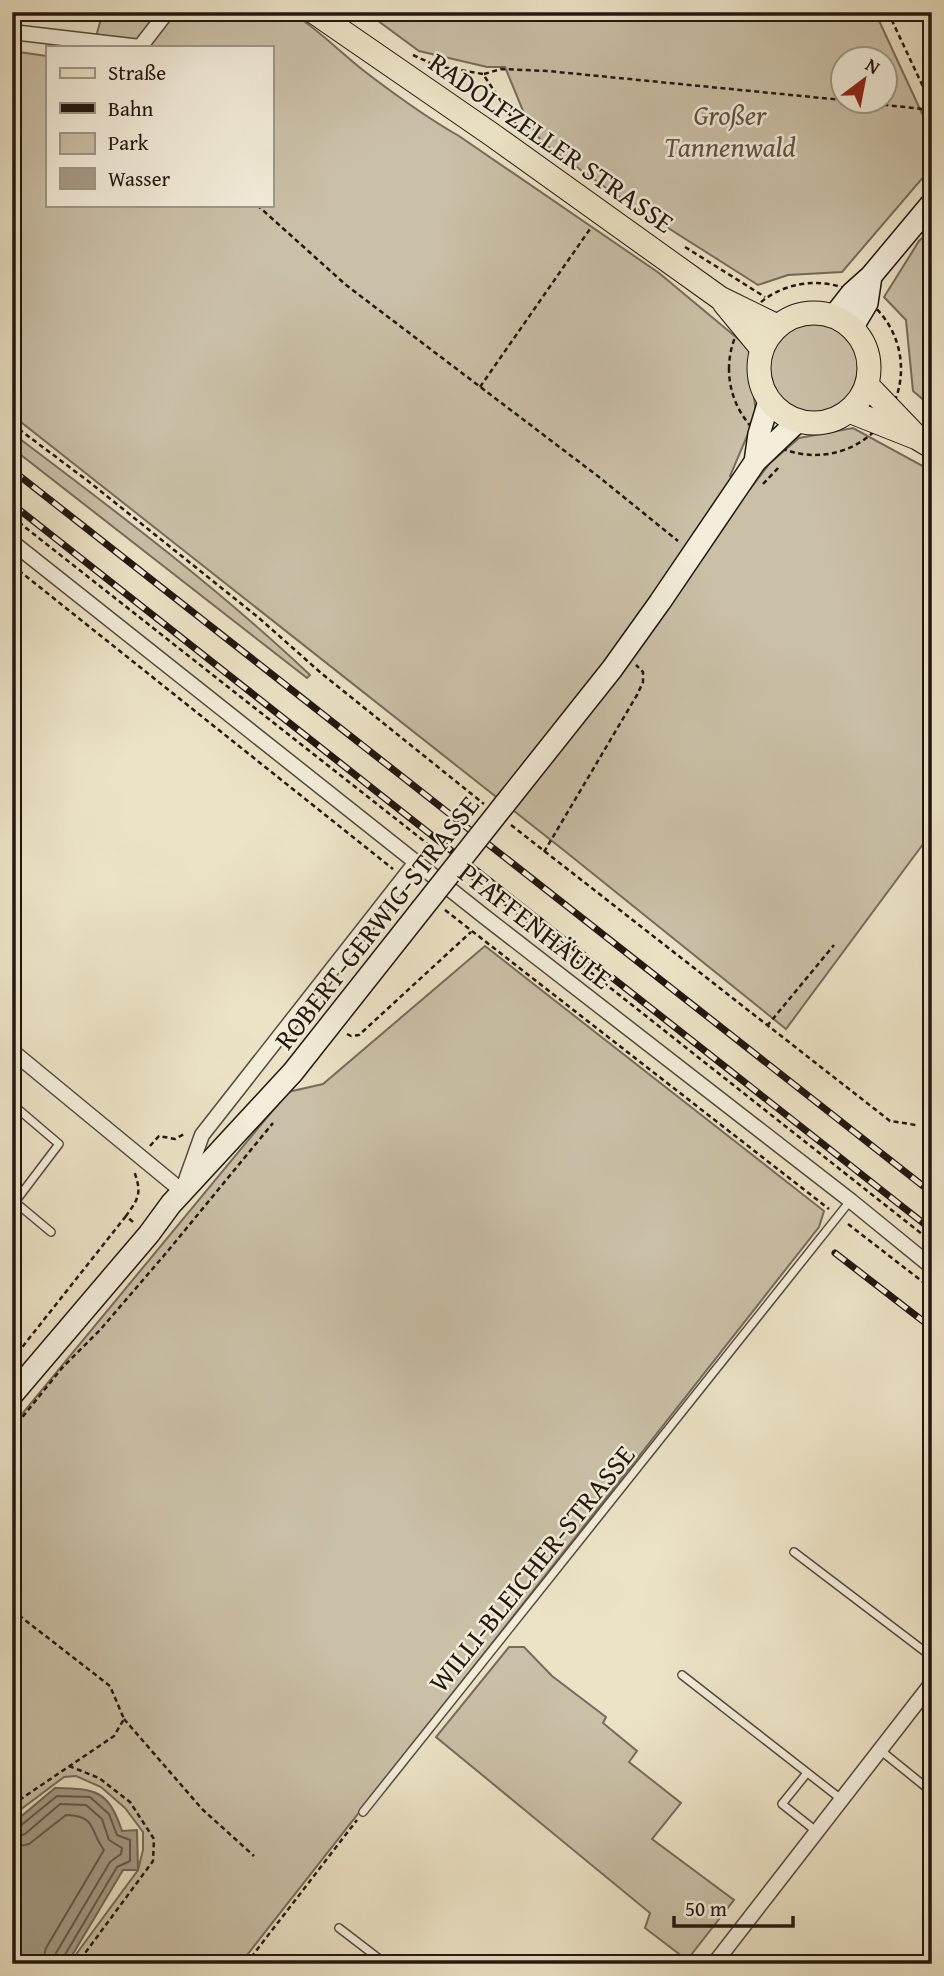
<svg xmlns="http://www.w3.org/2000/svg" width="944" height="1976" viewBox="0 0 944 1976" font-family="'Gentium Book Plus',serif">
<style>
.green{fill:#cac0a7;stroke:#766b5c;stroke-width:2;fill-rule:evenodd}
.water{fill:#a79d88;stroke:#726758;stroke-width:2}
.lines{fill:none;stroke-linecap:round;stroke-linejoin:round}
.shore{stroke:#645a4c;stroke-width:2}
.lane-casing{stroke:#54493e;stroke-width:10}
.street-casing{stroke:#54493e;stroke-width:17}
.secondary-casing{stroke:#221610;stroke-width:24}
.primary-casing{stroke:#221610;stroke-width:25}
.path{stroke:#221610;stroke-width:2.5;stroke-dasharray:5 3.5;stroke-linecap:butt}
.lane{stroke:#f3edda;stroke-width:7}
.street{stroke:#f3edda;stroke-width:14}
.secondary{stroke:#f3edda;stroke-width:21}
.primary{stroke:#ece3c6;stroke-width:23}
.rail-casing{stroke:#221610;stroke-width:7}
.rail{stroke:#f3edda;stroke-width:4.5;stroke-dasharray:13;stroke-linecap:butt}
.secondary-bridge-casing{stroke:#221610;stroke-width:24;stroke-linecap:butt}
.secondary-bridge{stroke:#f3edda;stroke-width:21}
.labels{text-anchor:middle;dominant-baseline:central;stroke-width:5;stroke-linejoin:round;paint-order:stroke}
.park-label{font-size:28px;font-style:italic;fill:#5d5245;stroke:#f3edda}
.street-label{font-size:28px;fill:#221610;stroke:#f3edda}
</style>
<rect width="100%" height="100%" fill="#ece3c6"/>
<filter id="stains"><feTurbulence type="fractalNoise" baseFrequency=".00286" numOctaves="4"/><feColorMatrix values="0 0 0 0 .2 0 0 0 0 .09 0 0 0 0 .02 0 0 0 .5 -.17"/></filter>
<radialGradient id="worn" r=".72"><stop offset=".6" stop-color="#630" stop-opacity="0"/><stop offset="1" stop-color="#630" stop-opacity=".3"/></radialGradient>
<path class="green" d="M 103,12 L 291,12 C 319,30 342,54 368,74 C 397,96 427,118 459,136 L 659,273 L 749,348 L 756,415 L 730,476 L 750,489 L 770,463 L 799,438 L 853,428 L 932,471 L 932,832 L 786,1029 L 566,852 L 12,415 L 12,51 L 47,56 L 47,205 L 271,205 L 271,47 L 93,47 Z
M 366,12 L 875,12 L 932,135 L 932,167 L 842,272 L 788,275 L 758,285 L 613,193 L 543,143 L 528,123 L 505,67 L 487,67 L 419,51 ZM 842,60 L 884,60 L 884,102 L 842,102 Z
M 932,229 L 932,407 L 913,391 L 906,320 L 884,297 L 919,241 Z
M762 370a49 49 0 1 1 98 0a49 49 0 1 1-98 0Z
M 12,433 C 114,510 217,587 310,675 L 307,678 L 12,448 Z
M 485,946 L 824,1211 L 819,1227 L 240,1964 L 69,1964 L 138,1870 L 143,1850 L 143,1832 L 125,1808 L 101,1787 L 76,1776 L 64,1777 L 12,1816 L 12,1426 L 288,1092 L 323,1084 Z
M 509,1647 L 524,1647 L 552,1676 L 606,1717 L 603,1723 L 637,1751 L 629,1762 L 681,1803 L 652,1839 L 734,1900 L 687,1960 L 645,1928 L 650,1913 L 436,1737 Z"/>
<path class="water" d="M 55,1788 C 95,1789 108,1789 122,1831 L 137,1830 L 138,1870 L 123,1870 L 67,1964 L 12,1964 L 12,1824 Z"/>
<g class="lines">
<path class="shore" d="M 12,1829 L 19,1827 L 57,1796 L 90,1797 L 109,1814 L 117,1835 L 130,1840 L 130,1861 L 117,1867 L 63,1958 L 62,1964
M 12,1838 L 25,1834 L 60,1804 L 86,1805 L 102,1819 L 109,1840 L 122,1848 L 121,1854 L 110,1862 L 56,1953 L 53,1964
M 12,1848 L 29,1844 L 66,1815 C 97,1816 89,1830 104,1850 L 46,1948 L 42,1964"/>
<g class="lane-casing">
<path id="lane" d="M 12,1104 L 59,1144 L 15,1202 L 51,1232
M 928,1123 L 932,1118
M 794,1552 L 932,1657
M 682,1675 L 841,1799
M 880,1750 L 932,1792
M 807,1773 L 782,1804 L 816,1831
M 363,1812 L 850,1201
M 339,1928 L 386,1964"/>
</g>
<g class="street-casing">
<path id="street" d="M 12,32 L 140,47 L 167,12
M 12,542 L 485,917 L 851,1201 L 932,1267
M 12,1051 L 182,1191 L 202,1135 L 416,862
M 714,1964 L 932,1683"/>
</g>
<g class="secondary-casing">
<path id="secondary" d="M 834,316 L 852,293 L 871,276 L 932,203
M 852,328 L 867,303 L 871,276
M 755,462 L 759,434 L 769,401
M 504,805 L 612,669 L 660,602 L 755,462 L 798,421
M 12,1395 L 149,1234 L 171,1204 L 293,1072 L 421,910"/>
</g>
<g class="primary-casing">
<path id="primary" d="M 314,12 L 491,134 L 720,298 L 777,326
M 724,303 L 762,349
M759 368a55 55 0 1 1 110 0a55 55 0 1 1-110 0Z
M 867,385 L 915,435
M 849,411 L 917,438 L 932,447"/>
</g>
<path class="path" d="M 888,12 L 932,106
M 413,55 L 437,66 L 483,74 L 520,130
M 484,74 L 501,69 L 548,71 L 842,100
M 858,102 L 932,110
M 257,205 L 346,285 L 599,477 L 678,541
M 685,247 L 765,297
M729 369a86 86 0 1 1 172 0a86 86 0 1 1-172 0Z
M 480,387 L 590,229
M 12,424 L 88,481 L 259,618 L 321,673 L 484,804
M 763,484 L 780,466
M 12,517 L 443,856
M 12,565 L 393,869
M 511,825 L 890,1121 L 916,1125
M 544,852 L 637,695 L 643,682 L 643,672 L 636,665
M 470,877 L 932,1242
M 445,910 L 829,1209
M 767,1026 L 834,945
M 347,1034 L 351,1036 L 359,1035 L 471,932
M 150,1146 L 159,1136 L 175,1139 L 186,1133
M 133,1222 L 126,1216 C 139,1198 142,1193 134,1171
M 848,1224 L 932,1289
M 12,1360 L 126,1216
M 12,1430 L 62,1368 L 100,1330 L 167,1252 L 273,1123
M 12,1610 L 110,1686 L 124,1719 L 114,1736 L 12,1805
M 124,1719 L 202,1809 L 254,1856
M 69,1766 L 99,1778 L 130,1802 L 154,1839 L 153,1861 L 77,1964
M 246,1964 L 357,1820"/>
<use href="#lane" class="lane"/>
<use href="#street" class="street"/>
<use href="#secondary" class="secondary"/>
<use href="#primary" class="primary"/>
<g class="rail-casing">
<path id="rail" d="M 12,470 L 932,1193
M 12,504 L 932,1230
M 835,1253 L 932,1328"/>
</g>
<use href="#rail" class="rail"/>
<g class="secondary-bridge-casing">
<path id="secondary-bridge" d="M 421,910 L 504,805"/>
</g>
<use href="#secondary-bridge" class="secondary-bridge"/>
</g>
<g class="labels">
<g class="park-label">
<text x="730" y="114">Großer<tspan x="730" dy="32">Tannenwald</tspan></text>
</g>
<g class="street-label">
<text transform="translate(552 142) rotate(35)">RADOLFZELLER STRASSE</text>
<text transform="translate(376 922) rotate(-52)">ROBERT-GERWIG-STRASSE</text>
<text transform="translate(536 925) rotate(38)">PFAFFENHÄULE</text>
<text transform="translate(531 1568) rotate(-51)">WILLI-BLEICHER-STRASSE</text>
</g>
</g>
<rect width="944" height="1976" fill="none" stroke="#ece3c6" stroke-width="42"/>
<rect x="14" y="14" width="916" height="1948" fill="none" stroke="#221610" stroke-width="3.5"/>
<rect x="21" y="21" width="902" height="1934" fill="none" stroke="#221610" stroke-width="2"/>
<rect x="46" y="46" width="228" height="161" fill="#f3edda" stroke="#9f9789" stroke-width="2"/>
<rect x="60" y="68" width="35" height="10" fill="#ece3c6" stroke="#9f9789" stroke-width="2"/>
<text x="108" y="80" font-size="21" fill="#221610">Straße</text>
<rect x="60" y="103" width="35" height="10" fill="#221610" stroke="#9f9789" stroke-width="2"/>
<text x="108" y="116" font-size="21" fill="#221610">Bahn</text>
<rect x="60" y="133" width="35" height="21" fill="#cac0a7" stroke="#9f9789" stroke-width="2"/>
<text x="108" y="150" font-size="21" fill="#221610">Park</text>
<rect x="60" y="168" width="35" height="21" fill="#a79d88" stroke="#9f9789" stroke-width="2"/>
<text x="108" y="186" font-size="21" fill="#221610">Wasser</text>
<g transform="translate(864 80) rotate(32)"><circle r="33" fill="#f3edda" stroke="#9f9789" stroke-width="2"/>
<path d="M0-5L12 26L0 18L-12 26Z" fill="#8f2418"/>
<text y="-10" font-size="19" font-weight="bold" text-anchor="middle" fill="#221610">N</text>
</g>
<path d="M674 1916v10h119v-10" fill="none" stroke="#221610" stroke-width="3.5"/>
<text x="685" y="1916" font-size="21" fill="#221610" stroke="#f3edda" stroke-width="5" paint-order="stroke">50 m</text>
<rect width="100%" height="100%" filter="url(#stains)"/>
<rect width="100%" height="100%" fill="url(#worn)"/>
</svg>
